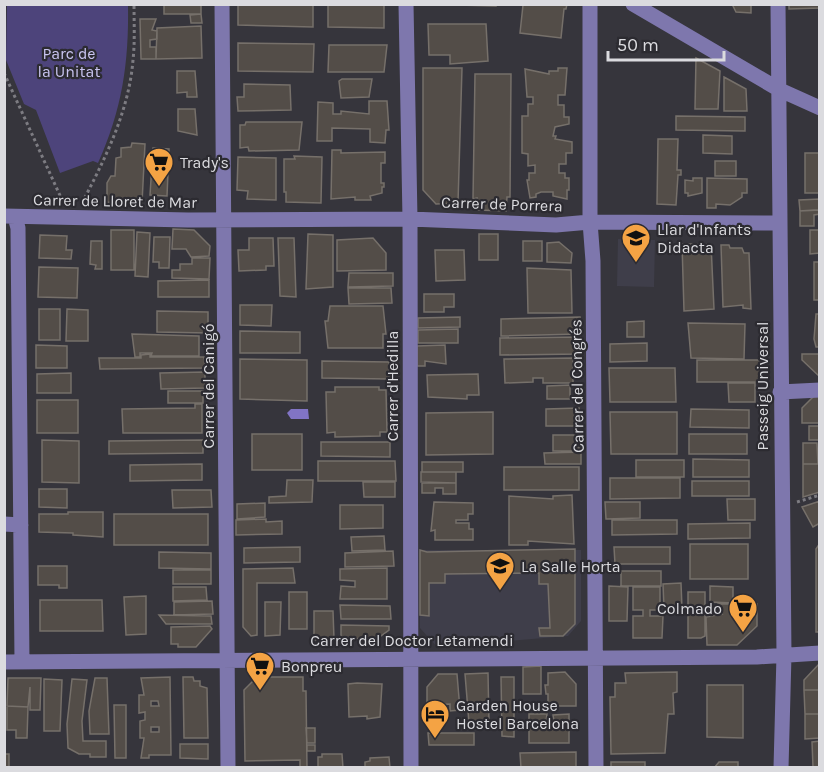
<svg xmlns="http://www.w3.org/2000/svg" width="824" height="772" viewBox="0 0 824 772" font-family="Karla,sans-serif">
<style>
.built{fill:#3f3e4a}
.green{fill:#4d447b}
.water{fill:#8174c5}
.building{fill:#534d48;stroke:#76706a;stroke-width:1.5;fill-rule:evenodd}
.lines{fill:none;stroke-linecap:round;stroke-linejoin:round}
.path{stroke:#7d7c82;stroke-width:3;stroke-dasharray:3 3;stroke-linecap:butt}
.minor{stroke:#7e77ad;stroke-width:15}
.labels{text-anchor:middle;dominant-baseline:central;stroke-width:4.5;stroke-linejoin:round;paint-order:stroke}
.park-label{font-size:16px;fill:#c9c4f0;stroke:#2c2b31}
.poi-label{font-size:16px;fill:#dbdbdf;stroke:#2c2b31;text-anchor:start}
.street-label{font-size:16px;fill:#dbdbdf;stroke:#2c2b31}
</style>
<rect width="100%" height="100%" fill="#36353c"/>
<path class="built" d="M 618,239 L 655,240 L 654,287 L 617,286 Z
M 420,550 L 581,550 L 581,621 L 568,636 L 437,647 L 420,628 Z"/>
<path class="green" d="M 7,5 L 128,5 C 129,63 122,110 98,163 L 93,161 L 60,173 L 36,110 L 24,104 L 6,60 Z"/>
<path class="water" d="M 291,409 L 308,409 L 309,419 L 291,419 L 287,413 Z"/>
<path class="building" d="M 164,4 L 201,4 L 201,14 L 164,14 Z
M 238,4 L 313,4 L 313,27 L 238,25 Z
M 328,4 L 384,4 L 384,28 L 328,27 Z
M 457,4 L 496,4 L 496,6 L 457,5 Z
M 567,4 L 566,9 L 564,9 L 561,38 L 520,33 L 523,5 L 519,4 Z
M 732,4 L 751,4 L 751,13 L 736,12 Z
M 789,4 L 820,4 L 820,8 L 789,9 Z
M 201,14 L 202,23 L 191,23 L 190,15 Z
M 140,19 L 156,19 L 152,30 L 157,31 L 157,39 L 150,40 L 150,47 L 156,47 L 156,59 L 141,59 Z
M 428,24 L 486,24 L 488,61 L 450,64 L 450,55 L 429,55 Z
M 201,26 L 202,58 L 156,59 L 157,28 Z
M 238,43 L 314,44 L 313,72 L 238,71 Z
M 329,45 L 387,45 L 384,72 L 328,72 Z
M 696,58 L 720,71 L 718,109 L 695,109 Z
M 423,68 L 462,68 L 458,203 L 436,204 L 423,190 Z
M 558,68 L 567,68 L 565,95 L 558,95 L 558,105 L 564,105 L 564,117 L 569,117 L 569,124 L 555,127 L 553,136 L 556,136 L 555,139 L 572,142 L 572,153 L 566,153 L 566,164 L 559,164 L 559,173 L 565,173 L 565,178 L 569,178 L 569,190 L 567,190 L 567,199 L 553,196 L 553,192 L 541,192 L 536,194 L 536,197 L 530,198 L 527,180 L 529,180 L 529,173 L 535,173 L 535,165 L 528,166 L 528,154 L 522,153 L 522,116 L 528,116 L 528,104 L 533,104 L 533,97 L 527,97 L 525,69 L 549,74 L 549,71 L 558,71 Z
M 177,71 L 195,71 L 197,97 L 187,97 L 187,92 L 177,93 Z
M 475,74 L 511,74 L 510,197 L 507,197 L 506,211 L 477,210 L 477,198 L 473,199 Z
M 724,77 L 746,89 L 747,111 L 724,111 Z
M 342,79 L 372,79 L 369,97 L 341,98 L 339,81 Z
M 244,84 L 290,85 L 291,110 L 238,111 L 237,97 L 244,97 Z
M 369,101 L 387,101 L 389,130 L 386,130 L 385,143 L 370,142 L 370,129 L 332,128 L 332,141 L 317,141 L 318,102 L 333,103 L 333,114 L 341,114 L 341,111 L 369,114 Z
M 178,109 L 195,109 L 197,135 L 178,131 Z
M 676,116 L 745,117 L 745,131 L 676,130 Z
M 246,122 L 302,122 L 299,150 L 249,151 L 248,147 L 240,148 L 240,125 L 245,125 Z
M 703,135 L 732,136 L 732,154 L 703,153 Z
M 658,139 L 678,139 L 677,170 L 681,170 L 681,175 L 678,175 L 676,205 L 657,204 Z
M 132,143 L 145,144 L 142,203 L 107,202 L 107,183 L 111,176 L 115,176 L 116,158 L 121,157 L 121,148 L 131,147 Z
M 153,148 L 169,149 L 167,196 L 150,195 Z
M 332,150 L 341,150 L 341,153 L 385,152 L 385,163 L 381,163 L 381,183 L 384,183 L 384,187 L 382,187 L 382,193 L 370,196 L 371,200 L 355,200 L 355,197 L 331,199 Z
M 805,153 L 820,153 L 820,193 L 805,193 Z
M 294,156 L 322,157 L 321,203 L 286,202 L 286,192 L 284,192 L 284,159 L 295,159 Z
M 238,157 L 276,158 L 276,200 L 247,199 L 248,191 L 237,190 Z
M 715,161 L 736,161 L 736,176 L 715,176 Z
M 693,178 L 702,178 L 702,193 L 688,196 L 688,193 L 685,193 L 685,180 L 693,181 Z
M 707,178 L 747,179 L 747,193 L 742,193 L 742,197 L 730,205 L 716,204 L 716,208 L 707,208 Z
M 820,199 L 820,210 L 800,211 L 799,200 Z
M 814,210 L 820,210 L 820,214 L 814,215 L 814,226 L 800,226 L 800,211 Z
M 173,229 L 194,230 L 210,246 L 209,256 L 191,257 L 186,249 L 172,249 Z
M 111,230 L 134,230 L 134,270 L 111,270 Z
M 810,230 L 820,230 L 820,253 L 810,254 Z
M 137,232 L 150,233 L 148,277 L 135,276 Z
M 308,234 L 333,235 L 333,287 L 306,289 Z
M 479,234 L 498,234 L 498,260 L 479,260 Z
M 40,235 L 67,236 L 66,250 L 72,250 L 71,259 L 39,258 Z
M 154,237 L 170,237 L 169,268 L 159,268 L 159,262 L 153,262 Z
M 249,238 L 273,238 L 274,266 L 266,266 L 266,270 L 239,271 L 238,250 L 249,250 Z
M 278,238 L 294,238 L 296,297 L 280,296 Z
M 373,238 L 386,253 L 386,270 L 337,271 L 337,240 Z
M 91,241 L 102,241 L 102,269 L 95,269 L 96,265 L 90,264 Z
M 523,241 L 542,241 L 542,261 L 523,261 Z
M 559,242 L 572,253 L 571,263 L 547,262 L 547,243 Z
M 682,244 L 711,244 L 714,309 L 684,311 Z
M 721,245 L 729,245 L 730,248 L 742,248 L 744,253 L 749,253 L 751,309 L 743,308 L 743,305 L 723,307 Z
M 435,250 L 464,250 L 465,280 L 436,281 Z
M 192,258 L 210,258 L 209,279 L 172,278 L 172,270 L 180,270 L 180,264 L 192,264 Z
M 814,262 L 820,262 L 820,300 L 814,300 Z
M 39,267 L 78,268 L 77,298 L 38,297 Z
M 527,268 L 571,270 L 572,313 L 528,313 Z
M 349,273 L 393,273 L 393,286 L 348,287 Z
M 209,280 L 209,297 L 158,297 L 158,281 Z
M 348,288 L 391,288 L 392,303 L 349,304 Z
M 424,294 L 454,294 L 454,307 L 444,307 L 444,312 L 424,312 Z
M 240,305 L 272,305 L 271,326 L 240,325 Z
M 330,306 L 383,306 L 386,334 L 383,334 L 383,348 L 328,348 L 325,321 L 328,321 Z
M 39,309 L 60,309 L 60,340 L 39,340 Z
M 67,309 L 88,310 L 88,341 L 66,341 Z
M 157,311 L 208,312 L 208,333 L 157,332 Z
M 816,314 L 820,314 L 820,347 L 816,347 L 814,339 Z
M 460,317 L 460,327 L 418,328 L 418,318 Z
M 580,317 L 580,334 L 501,336 L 501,319 Z
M 644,321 L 644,337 L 627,337 L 627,322 Z
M 688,323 L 745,324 L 744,359 L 691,358 Z
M 458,329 L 458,343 L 418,343 L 418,330 Z
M 240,331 L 300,332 L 300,353 L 240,353 Z
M 132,334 L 199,336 L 199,356 L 151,356 L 152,353 L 140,353 L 140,357 L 135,357 Z
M 4,335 L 5,335 L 5,438 L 4,438 Z
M 580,337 L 580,354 L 500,355 L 500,338 Z
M 647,343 L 647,361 L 610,362 L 610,344 Z
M 36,345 L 67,346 L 67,368 L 36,368 Z
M 445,345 L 446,364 L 425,361 L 425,366 L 417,366 L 417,346 Z
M 150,354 L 150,357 L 204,357 L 205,368 L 100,369 L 99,358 L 141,358 L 141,355 Z
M 802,354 L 820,354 L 820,377 L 802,360 Z
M 573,358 L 573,383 L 543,383 L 543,378 L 533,378 L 533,382 L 505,383 L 504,359 Z
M 240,359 L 307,360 L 307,401 L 240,399 Z
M 697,360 L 761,360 L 761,382 L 697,382 Z
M 322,361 L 389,362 L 389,379 L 322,378 Z
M 609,368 L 675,368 L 676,402 L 610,402 Z
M 205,372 L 205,388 L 161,389 L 160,373 Z
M 71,373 L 71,393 L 37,393 L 37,374 Z
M 478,374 L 479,395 L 467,395 L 467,399 L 428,397 L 427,375 Z
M 728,383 L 755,383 L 755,402 L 729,402 Z
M 570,385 L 570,399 L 547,399 L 547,386 Z
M 335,387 L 379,387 L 379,390 L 386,390 L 387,432 L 380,432 L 380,436 L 335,437 L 335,432 L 327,433 L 326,392 L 335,392 Z
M 168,391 L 203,391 L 203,403 L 168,403 Z
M 815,395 L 820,395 L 820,423 L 802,423 L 802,408 Z
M 37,400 L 78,400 L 78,433 L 37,433 Z
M 195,404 L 202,404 L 202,433 L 123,433 L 122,409 L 195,408 Z
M 579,408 L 579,426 L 546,426 L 546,409 Z
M 691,409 L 749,410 L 749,428 L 690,427 Z
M 493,412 L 493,454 L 426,455 L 426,413 Z
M 610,412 L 677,412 L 677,454 L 611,454 Z
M 809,426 L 820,426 L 820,440 L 809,440 Z
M 252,434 L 302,434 L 302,470 L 252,470 Z
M 689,434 L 747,434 L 747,454 L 689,454 Z
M 553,435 L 579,435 L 579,451 L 553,451 Z
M 42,440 L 79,441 L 79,483 L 42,482 Z
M 203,440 L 203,453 L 109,454 L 109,441 Z
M 321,442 L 390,442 L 390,457 L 321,456 Z
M 803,443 L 817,443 L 818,464 L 803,464 Z
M 581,452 L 581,464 L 545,464 L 544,453 Z
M 693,459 L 749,460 L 749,477 L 693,477 Z
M 636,460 L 684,460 L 684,477 L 636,477 Z
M 318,461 L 395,461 L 396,481 L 318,481 Z
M 422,462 L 463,462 L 463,472 L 422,472 Z
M 202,464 L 202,480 L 130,481 L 130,465 Z
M 803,464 L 820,464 L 820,492 L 803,497 Z
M 504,467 L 579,467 L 579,490 L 504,490 Z
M 421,472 L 456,472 L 456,483 L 421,482 Z
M 610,478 L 680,478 L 680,498 L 610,499 Z
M 287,480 L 313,480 L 312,502 L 269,503 L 269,497 L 286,496 Z
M 692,481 L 749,481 L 749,496 L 692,496 Z
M 363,482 L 395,482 L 395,497 L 364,497 Z
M 422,483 L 456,483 L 456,494 L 443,494 L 443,488 L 435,488 L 435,493 L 422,493 Z
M 39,489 L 67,489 L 67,508 L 39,507 Z
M 172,490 L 211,490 L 212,507 L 173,508 Z
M 572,495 L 574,544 L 528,541 L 528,545 L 509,545 L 509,496 L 553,499 L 553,496 Z
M 727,499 L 755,499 L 755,520 L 728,520 Z
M 820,501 L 820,523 L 813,527 L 802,507 Z
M 434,502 L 473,503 L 473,514 L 468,514 L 468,520 L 456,520 L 456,523 L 469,523 L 469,529 L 473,529 L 473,540 L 435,540 L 435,530 L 431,531 Z
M 605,502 L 640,502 L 640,518 L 606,519 Z
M 265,503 L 265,517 L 237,519 L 237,504 Z
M 340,505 L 383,505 L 383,528 L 340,529 Z
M 68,512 L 103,512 L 103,537 L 73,535 L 73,533 L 39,532 L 39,514 L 68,514 Z
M 114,514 L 208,514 L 208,545 L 114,545 Z
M 266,519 L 266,522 L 282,521 L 282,534 L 236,535 L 236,520 Z
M 612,520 L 677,520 L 677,534 L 612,535 Z
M 750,523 L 750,538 L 688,539 L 688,524 Z
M 384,536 L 385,550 L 352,551 L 351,537 Z
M 820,543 L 820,632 L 816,632 L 816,549 Z
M 690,544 L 748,544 L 748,579 L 690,579 Z
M 300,547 L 300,562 L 244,563 L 244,548 Z
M 614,547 L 670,547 L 670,564 L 615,564 Z
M 575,549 L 575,624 L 563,636 L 540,636 L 539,628 L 550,628 L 548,584 L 539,584 L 539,573 L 445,574 L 445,583 L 429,583 L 429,616 L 420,615 L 420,550 L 427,552 Z
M 393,551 L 394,566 L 345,567 L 345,553 Z
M 159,552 L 211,553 L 211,569 L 159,568 Z
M 38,566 L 67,566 L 67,588 L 59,588 L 59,585 L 38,585 Z
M 293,568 L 295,583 L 257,583 L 257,635 L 251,636 L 243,627 L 243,569 Z
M 387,568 L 387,599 L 340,599 L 341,586 L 355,587 L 355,581 L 340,580 L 340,569 Z
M 173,570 L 211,570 L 211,584 L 173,584 Z
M 621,571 L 661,571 L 661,586 L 621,586 Z
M 681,583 L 682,608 L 664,609 L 663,584 Z
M 609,586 L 628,587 L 627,621 L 609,621 Z
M 710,586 L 733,587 L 733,603 L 710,602 Z
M 173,587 L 206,587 L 207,600 L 173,601 Z
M 633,587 L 660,587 L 660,610 L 650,610 L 650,616 L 663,616 L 662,638 L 633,638 L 633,616 L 643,616 L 643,610 L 633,610 Z
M 289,592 L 307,592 L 307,629 L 289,629 Z
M 688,592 L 705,592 L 705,636 L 701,638 L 688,638 Z
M 146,596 L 146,634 L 126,635 L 124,597 Z
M 40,600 L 102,600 L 103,631 L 40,631 Z
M 212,601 L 213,614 L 174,615 L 174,602 Z
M 265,602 L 281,602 L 280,635 L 265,636 Z
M 718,604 L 757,604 L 757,626 L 737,645 L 707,645 L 706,617 L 722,614 L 718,610 Z
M 340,605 L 390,606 L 391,619 L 341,619 Z
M 314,611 L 333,611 L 334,639 L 314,640 Z
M 159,615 L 211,616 L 212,624 L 166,624 Z
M 341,625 L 389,626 L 389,630 L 378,638 L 341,639 Z
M 210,626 L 212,629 L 196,647 L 178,647 L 178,644 L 171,644 L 171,627 Z
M 819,664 L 820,690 L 804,690 L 804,680 Z
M 541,666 L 541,694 L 523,694 L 523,667 Z
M 565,672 L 576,684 L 576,706 L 548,706 L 548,694 L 546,694 L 545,685 L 548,685 L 548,673 Z
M 677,672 L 677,692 L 673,693 L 674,714 L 668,714 L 665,753 L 611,754 L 610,697 L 615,697 L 615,683 L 626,683 L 625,673 Z
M 488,673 L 489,723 L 469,723 L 465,674 Z
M 438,674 L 457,674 L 460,710 L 450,711 L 450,704 L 427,705 L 427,687 Z
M 170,677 L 171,755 L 149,755 L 149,758 L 141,758 L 144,738 L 140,738 L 140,721 L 145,720 L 145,712 L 139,713 L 139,695 L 144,695 L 141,678 ZM 151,701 L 158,701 L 159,706 L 151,706 ZM 151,727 L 159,727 L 159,732 L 151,732 Z
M 183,677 L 193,677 L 194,681 L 200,681 L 200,686 L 207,688 L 208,738 L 184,738 Z
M 257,677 L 303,677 L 303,691 L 306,691 L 307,768 L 300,768 L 300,760 L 245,761 L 244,690 Z
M 501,677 L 514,677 L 514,737 L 502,736 Z
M 8,678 L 41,678 L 40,710 L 30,710 L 30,687 L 28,707 L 7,706 Z
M 95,678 L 107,678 L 109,734 L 90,734 L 89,711 Z
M 44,679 L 62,680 L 60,731 L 44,731 Z
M 72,679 L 87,680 L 82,721 L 83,741 L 106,741 L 106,757 L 90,757 L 90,754 L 79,754 L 68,748 L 67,724 Z
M 357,683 L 382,684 L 380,717 L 367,719 L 367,716 L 349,717 L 348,684 Z
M 707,685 L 743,685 L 743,738 L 707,737 Z
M 804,690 L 820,690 L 820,714 L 805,714 Z
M 114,705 L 126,705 L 126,758 L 115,758 Z
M 7,706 L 28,707 L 27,738 L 16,738 L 16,730 L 7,730 Z
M 529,714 L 547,714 L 546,721 L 554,721 L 553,715 L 569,714 L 569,743 L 529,743 Z
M 805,714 L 820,714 L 820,738 L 805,739 Z
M 306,728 L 315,728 L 315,743 L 307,743 Z
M 428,733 L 474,733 L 474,745 L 429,745 Z
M 820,741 L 820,768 L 813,767 L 812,742 Z
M 180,744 L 208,744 L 208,759 L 180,758 Z
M 307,745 L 315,745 L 315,751 L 307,751 Z
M 576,752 L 576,768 L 521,768 L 520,753 Z
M 4,754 L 9,754 L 9,766 L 7,768 L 4,768 Z
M 322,754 L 342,754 L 343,768 L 318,768 L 318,757 L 322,757 Z
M 389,757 L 390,768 L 365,768 L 365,762 L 370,761 L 370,758 Z
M 611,762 L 645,762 L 645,768 L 611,768 Z
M 719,762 L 738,762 L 738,768 L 714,768 Z"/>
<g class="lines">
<path class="path" d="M 4,73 L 63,202
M 82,203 C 105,159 129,111 133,60 C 135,42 134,23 134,4
M 797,502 L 820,495"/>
<path class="minor" d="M 222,4 L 228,768
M 406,4 L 410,219 L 411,768
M 590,4 L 590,222 L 593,261 L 596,768
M 633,4 L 780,90 L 820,108
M 778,4 L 784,655 L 781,768
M 4,216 L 188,220 L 410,219 L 556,225 L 590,222 L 779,223
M 15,217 L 18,228 L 22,662
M 780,392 L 820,390
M 4,524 L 21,525
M 4,662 L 757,657 L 820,653"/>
</g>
<defs>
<g id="supermarket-pin" transform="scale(1.5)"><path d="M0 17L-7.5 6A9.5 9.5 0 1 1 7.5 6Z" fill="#f4a344" stroke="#2c2b31"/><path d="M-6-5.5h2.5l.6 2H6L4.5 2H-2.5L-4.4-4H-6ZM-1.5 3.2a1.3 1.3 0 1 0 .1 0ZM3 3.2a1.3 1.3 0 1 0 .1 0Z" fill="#111"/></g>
<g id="school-pin" transform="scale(1.5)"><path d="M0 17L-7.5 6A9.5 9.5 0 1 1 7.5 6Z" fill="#f4a344" stroke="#2c2b31"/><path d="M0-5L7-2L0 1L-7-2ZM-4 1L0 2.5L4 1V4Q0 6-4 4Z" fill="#111"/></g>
<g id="hotel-pin" transform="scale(1.5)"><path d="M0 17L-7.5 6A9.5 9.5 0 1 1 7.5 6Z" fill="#f4a344" stroke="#2c2b31"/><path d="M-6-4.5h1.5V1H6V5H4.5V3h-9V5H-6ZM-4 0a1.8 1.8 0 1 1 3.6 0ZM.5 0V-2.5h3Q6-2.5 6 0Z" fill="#111"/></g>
</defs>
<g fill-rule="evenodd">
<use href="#supermarket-pin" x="159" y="162"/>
<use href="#school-pin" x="636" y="238"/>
<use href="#school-pin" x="500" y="566"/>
<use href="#supermarket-pin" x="743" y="608"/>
<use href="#supermarket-pin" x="260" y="666"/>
<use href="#hotel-pin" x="435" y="714"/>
</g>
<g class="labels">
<g class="park-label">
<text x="69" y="53">Parc de<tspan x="69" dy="18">la Unitat</tspan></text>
</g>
<g class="poi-label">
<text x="180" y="162">Trady's</text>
<text x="657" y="229">Llar d'Infants<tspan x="657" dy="18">Didacta</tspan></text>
<text x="521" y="566">La Salle Horta</text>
<text x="722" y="608" text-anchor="end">Colmado</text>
<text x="281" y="666">Bonpreu</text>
<text x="456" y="705">Garden House<tspan x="456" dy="18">Hostel Barcelona</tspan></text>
</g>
<g class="street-label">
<text transform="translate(115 201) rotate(1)">Carrer de Lloret de Mar</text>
<text transform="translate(502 204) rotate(2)">Carrer de Porrera</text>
<text transform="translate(208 386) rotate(-90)">Carrer del Canigó</text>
<text transform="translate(392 386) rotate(-90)">Carrer d'Hedilla</text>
<text transform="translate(577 386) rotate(-91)">Carrer del Congrés</text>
<text transform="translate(762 386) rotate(-90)">Passeig Universal</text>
<text x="412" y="640">Carrer del Doctor Letamendi</text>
</g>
</g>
<rect width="824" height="772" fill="none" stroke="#dbdbdf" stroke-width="12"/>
<path d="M608 51v9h116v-9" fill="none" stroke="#dbdbdf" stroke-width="3"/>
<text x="617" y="51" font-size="18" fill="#dbdbdf" stroke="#2c2b31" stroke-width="4.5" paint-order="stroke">50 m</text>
</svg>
